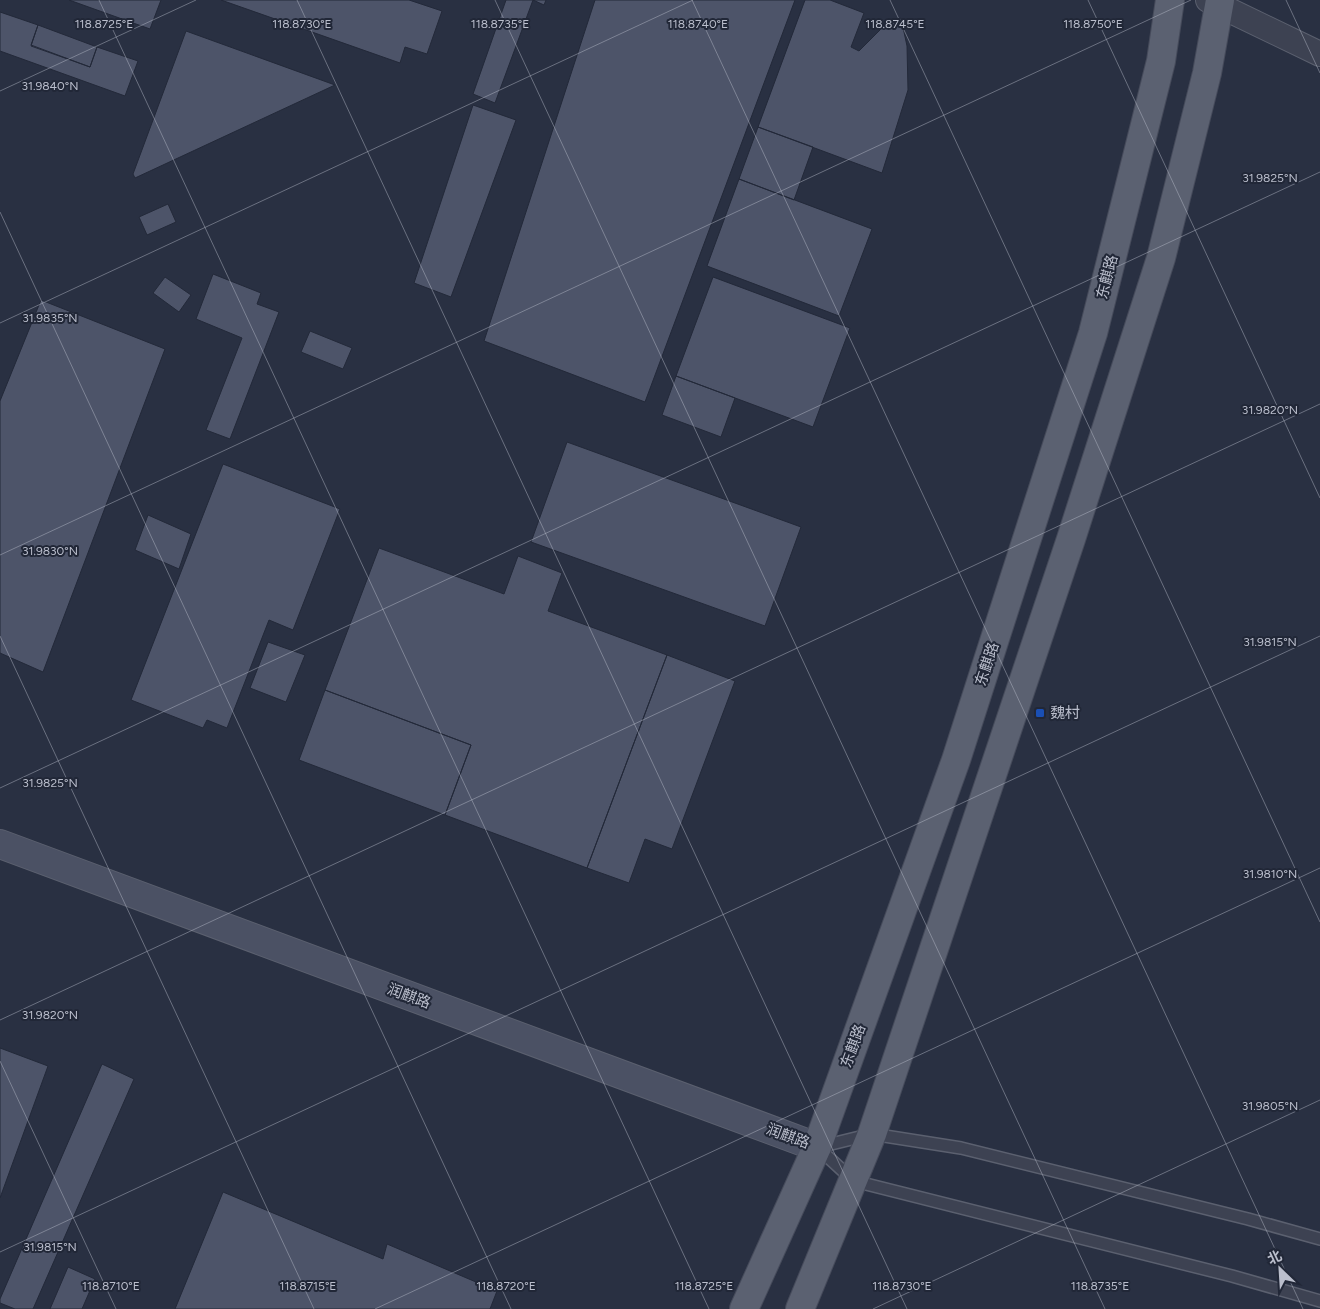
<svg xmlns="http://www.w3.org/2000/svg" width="1320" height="1309" viewBox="0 0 1320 1309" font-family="Figtree,'Noto Sans SC',sans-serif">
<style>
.building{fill:#4d5469;stroke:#232939}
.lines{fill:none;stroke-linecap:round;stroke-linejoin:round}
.lane-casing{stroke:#5b606f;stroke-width:14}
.street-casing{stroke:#5b606f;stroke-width:26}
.secondary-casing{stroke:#5b606f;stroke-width:30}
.primary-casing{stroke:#464b5b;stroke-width:30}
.lane{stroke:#3d4252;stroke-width:11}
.street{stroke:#3d4252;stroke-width:24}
.secondary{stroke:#4b5164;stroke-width:28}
.primary{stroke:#5b6171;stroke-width:28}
.ticks{fill:none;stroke:#babecc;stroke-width:1;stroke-opacity:0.45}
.transit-dot{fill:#1a4fb4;stroke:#212737;stroke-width:2}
.labels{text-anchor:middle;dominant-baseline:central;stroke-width:4;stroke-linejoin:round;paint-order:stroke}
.street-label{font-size:15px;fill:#babecc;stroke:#212737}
.poi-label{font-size:15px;fill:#babecc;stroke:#212737;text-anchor:start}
.ticks-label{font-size:12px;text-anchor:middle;fill:#babecc;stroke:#212737;stroke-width:4;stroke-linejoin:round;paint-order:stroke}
</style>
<rect width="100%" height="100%" fill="#293042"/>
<path class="building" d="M 69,0 L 161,0 L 150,29 Z
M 221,0 L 409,0 L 442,11 L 427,54 L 405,47 L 400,63 Z
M 506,0 L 546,0 L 544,5 L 533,0 L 495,103 L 473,94 Z
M 595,0 L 795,0 L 645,402 L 484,341 Z
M 805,0 L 830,0 L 864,13 L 851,47 L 859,51 L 886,24 L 901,18 L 907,46 L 908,90 L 882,173 L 758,127 Z
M 0,12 L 38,25 L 31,45 L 90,67 L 97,47 L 138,61 L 125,96 L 0,51 Z
M 38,25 L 97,47 L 90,67 L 31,46 Z
M 186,31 L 335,85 L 135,178 L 133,174 Z
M 473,105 L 516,120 L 451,297 L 414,283 Z
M 758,127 L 813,147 L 794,200 L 739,179 Z
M 739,179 L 872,229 L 839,316 L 707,266 Z
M 168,204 L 176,222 L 147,235 L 139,217 Z
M 213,274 L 261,293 L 257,304 L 279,312 L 230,439 L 206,430 L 242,338 L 196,319 Z
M 165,277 L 191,295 L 179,312 L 153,293 Z
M 713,277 L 850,328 L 813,427 L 676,376 Z
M 41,300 L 165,349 L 43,672 L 0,653 L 0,401 Z
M 310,331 L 352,348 L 343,369 L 301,352 Z
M 676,376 L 735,398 L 721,437 L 662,415 Z
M 567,442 L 801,527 L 765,626 L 531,542 Z
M 223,464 L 340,509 L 293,630 L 269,620 L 227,728 L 207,720 L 203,728 L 131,700 Z
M 148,515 L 191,534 L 179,569 L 135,550 Z
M 379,548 L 504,594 L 518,556 L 562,573 L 548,611 L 667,655 L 587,868 L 445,815 L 471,745 L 325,690 Z
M 268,642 L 305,655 L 286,702 L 250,688 Z
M 667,655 L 735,681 L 672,849 L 645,839 L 629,883 L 587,868 Z
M 325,690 L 471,745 L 445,815 L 299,760 Z
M 0,1048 L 48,1066 L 0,1198 Z
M 102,1064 L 134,1079 L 33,1309 L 15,1309 L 0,1303 L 0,1299 Z
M 223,1192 L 383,1259 L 387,1244 L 497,1291 L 490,1309 L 175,1309 Z
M 68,1267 L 95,1279 L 82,1309 L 50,1309 Z"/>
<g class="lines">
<g class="lane-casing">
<path id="lane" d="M 817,1147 L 854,1181 L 1232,1276 L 1320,1301
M 819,1147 L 872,1134 L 961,1148 L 1248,1219 L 1320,1239"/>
</g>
<g class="street-casing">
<path id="street" d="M 1208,0 L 1320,54"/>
</g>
<g class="secondary-casing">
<path id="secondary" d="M 0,844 L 817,1147"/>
</g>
<g class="primary-casing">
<path id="primary" d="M 744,1309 L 817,1147 L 956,760 L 1093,333 L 1161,61 L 1170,0
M 800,1309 L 872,1134 L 1071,539 L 1161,258 L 1207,73 L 1220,0"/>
</g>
<use href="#lane" class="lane"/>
<use href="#street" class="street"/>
<use href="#secondary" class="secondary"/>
<use href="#primary" class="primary"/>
</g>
<path class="ticks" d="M 99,0 L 709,1309M 297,0 L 907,1309M 495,0 L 1105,1309M 692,0 L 1303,1309M 890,0 L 1320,922M 1088,0 L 1320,498M 1286,0 L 1320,73M 0,91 L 196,0M 0,212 L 511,1309M 0,323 L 693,0M 0,555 L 1191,0M 0,636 L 314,1309M 0,788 L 1320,172M 0,1020 L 1320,404M 0,1061 L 116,1309M 0,1252 L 1320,636M 375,1309 L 1320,868M 873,1309 L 1320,1100"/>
<rect class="transit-dot" x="1035" y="708" width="10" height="10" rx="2.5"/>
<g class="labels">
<g class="street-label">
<text transform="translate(1107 277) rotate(-76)">东麒路</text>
<text transform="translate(987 664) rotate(-72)">东麒路</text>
<text transform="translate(409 996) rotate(20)">润麒路</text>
<text transform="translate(853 1046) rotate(-70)">东麒路</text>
<text transform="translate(788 1136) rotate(20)">润麒路</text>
</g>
<g class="poi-label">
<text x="1050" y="713">魏村</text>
</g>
</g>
<g class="ticks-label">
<text x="698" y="28">118.8740°E</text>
<text x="895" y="28">118.8745°E</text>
<text x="1093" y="28">118.8750°E</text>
<text x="104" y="28">118.8725°E</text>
<text x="302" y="28">118.8730°E</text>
<text x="500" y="28">118.8735°E</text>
<text x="50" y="90">31.9840°N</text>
<text x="1270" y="182">31.9825°N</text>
<text x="50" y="322">31.9835°N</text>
<text x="1270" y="414">31.9820°N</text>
<text x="50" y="555">31.9830°N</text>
<text x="1270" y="646">31.9815°N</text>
<text x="50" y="787">31.9825°N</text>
<text x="1270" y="878">31.9810°N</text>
<text x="50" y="1019">31.9820°N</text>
<text x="1270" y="1110">31.9805°N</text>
<text x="50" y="1251">31.9815°N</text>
<text x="111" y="1290">118.8710°E</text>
<text x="308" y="1290">118.8715°E</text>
<text x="506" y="1290">118.8720°E</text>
<text x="704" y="1290">118.8725°E</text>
<text x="902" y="1290">118.8730°E</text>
<text x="1100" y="1290">118.8735°E</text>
</g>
<g transform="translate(1280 1269) rotate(335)" stroke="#212737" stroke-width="4" paint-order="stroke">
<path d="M0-4L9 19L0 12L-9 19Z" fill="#babecc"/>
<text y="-8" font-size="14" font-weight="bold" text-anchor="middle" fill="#babecc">北</text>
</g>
</svg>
